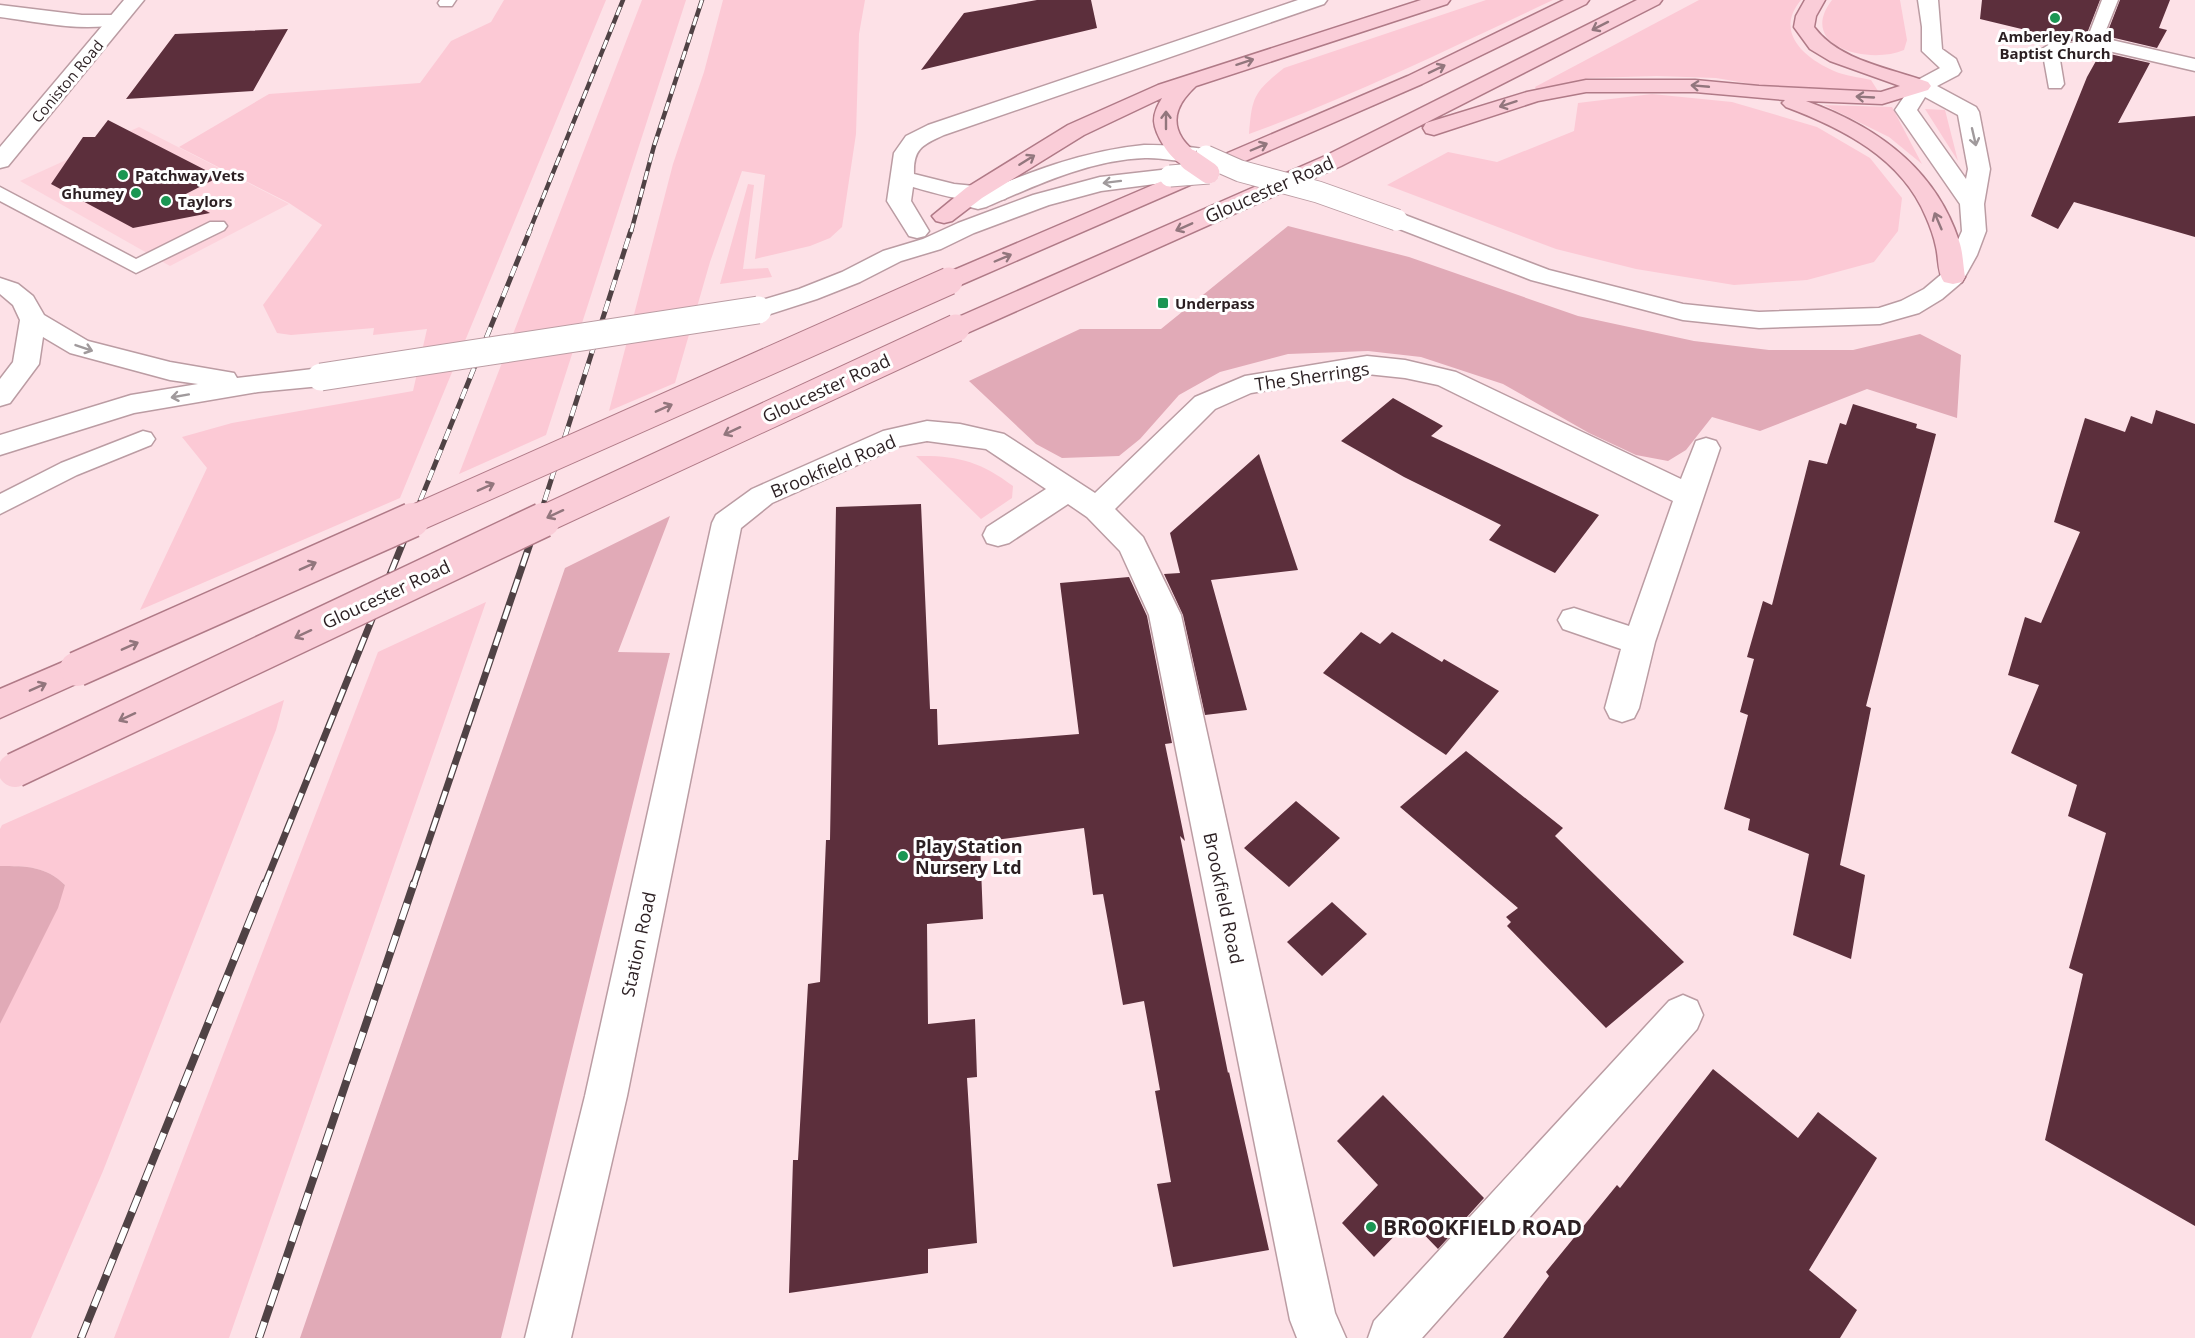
<svg xmlns="http://www.w3.org/2000/svg" width="2195" height="1338" viewBox="0 0 2195 1338" font-family="'Open Sans',sans-serif">
<style>
.built{fill:#fdd3dc}
.green{fill:#fcc9d5}
.forest{fill:#e1aab7}
.building{fill:#5c2f3c}
.lines{fill:none;stroke-linecap:round;stroke-linejoin:round}
.service-casing{stroke:#bb9ca3;stroke-width:3}
.minor-casing{stroke:#bb9ca3;stroke-width:3}
.tertiary-casing{stroke:#bb9ca3;stroke-width:3}
.primary-casing{stroke:#b07a87;stroke-width:3}
.service{fill:#fff;fill-rule:evenodd}
.minor{fill:#fff;fill-rule:evenodd}
.tertiary{fill:#fff;fill-rule:evenodd}
.primary{fill:#facdd8;fill-rule:evenodd}
.rail-far3-casing{stroke:#504245;stroke-width:4.5}
.rail-far2-casing{stroke:#504245;stroke-width:5}
.rail-far1-casing{stroke:#504245;stroke-width:7}
.rail-casing{stroke:#504245;stroke-width:8}
.rail-far3{stroke:#fff;stroke-width:3;stroke-dasharray:9;stroke-linecap:butt}
.rail-far2{stroke:#fff;stroke-width:4;stroke-dasharray:11;stroke-linecap:butt}
.rail-far1{stroke:#fff;stroke-width:4.5;stroke-dasharray:14;stroke-linecap:butt}
.rail{stroke:#fff;stroke-width:6;stroke-dasharray:17;stroke-linecap:butt}
.tertiary-bridge-far1-casing{stroke:#bb9ca3;stroke-width:23;stroke-linecap:butt}
.tertiary-bridge-casing{stroke:#bb9ca3;stroke-width:29;stroke-linecap:butt}
.primary-bridge-far2-casing{stroke:#b07a87;stroke-width:23;stroke-linecap:butt}
.primary-bridge-far1-casing{stroke:#b07a87;stroke-width:29;stroke-linecap:butt}
.primary-bridge-casing{stroke:#b07a87;stroke-width:37;stroke-linecap:butt}
.tertiary-bridge-far1{stroke:#fff;stroke-width:21}
.tertiary-bridge{stroke:#fff;stroke-width:27}
.primary-bridge-far2{stroke:#facdd8;stroke-width:21}
.primary-bridge-far1{stroke:#facdd8;stroke-width:27}
.primary-bridge{stroke:#facdd8;stroke-width:34}
.oneway{stroke:#92767d}
.oneway2{stroke:#a09a9c}
.poi-dot{fill:#1b9653;stroke:#fff;stroke-width:2}
.labels{text-anchor:middle;dominant-baseline:central;stroke-width:6;stroke-linejoin:round;paint-order:stroke}
.far-poi-label{font-size:15px;font-weight:bold;fill:#2b1f22;stroke:#fff;text-anchor:start}
.far-street-label{font-size:15px;fill:#2b1f22;stroke:#fff}
.street-label{font-size:18px;fill:#2b1f22;stroke:#fff}
.poi-label{font-size:18px;font-weight:bold;fill:#2b1f22;stroke:#fff;text-anchor:start}
.near-poi-label{font-size:21px;font-weight:bold;fill:#2b1f22;stroke:#fff;text-anchor:start}
</style>
<rect width="100%" height="100%" fill="#fde1e7"/>
<path class="built" d="M 139,127 L 289,204 L 170,266 L 20,181 Z"/>
<path class="green" d="M 504,0 L 606,0 L 400,498 L 140,610 L 207,468 L 182,437 L 232,423 L 413,391 L 427,329 L 373,335 L 374,328 L 291,335 L 277,333 L 263,305 L 322,225 L 289,203 L 179,147 L 269,94 L 420,83 L 451,41 L 491,22 Z
M 642,0 L 686,0 L 546,435 L 459,474 Z
M 723,0 L 865,0 L 859,34 L 856,134 L 842,227 L 830,238 L 810,246 L 755,259 L 765,175 L 742,171 L 710,262 L 675,383 L 609,411 L 673,164 L 704,72 Z
M 1486,0 L 1553,0 C 1453,47 1353,96 1249,134 C 1252,96 1254,92 1284,68 Z
M 1699,0 L 1801,0 C 1774,32 1804,58 1834,71 C 1845,76 1859,77 1871,80 L 1878,91 L 1774,88 L 1716,78 L 1657,76 L 1589,78 L 1537,91 L 1535,87 Z
M 1832,0 L 1900,0 L 1907,40 L 1904,50 C 1869,65 1796,47 1832,0 Z
M 1652,94 L 1732,102 L 1817,127 L 1870,158 L 1902,198 L 1898,231 L 1874,262 L 1807,280 L 1734,285 L 1636,269 L 1556,249 L 1387,185 L 1448,152 L 1497,162 L 1574,131 L 1578,103 Z
M 1824,105 L 1892,107 L 1922,164 L 1889,137 Z
M 1925,109 L 1945,110 L 1958,161 Z
M 748,184 L 754,185 L 743,269 L 768,268 L 772,277 L 720,284 Z
M 916,456 C 956,455 980,461 1013,486 L 1012,498 L 981,519 Z
M 486,602 L 229,1338 L 114,1338 L 378,652 Z
M 284,700 L 276,730 L 103,1171 L 31,1338 L 0,1338 L 0,1024 L 65,885 C 46,866 26,866 0,866 L 0,829 L 2,825 Z"/>
<path class="forest" d="M 1288,226 L 1409,257 L 1578,316 L 1694,341 L 1769,350 L 1853,350 L 1920,334 L 1961,355 L 1957,418 L 1867,389 L 1760,431 L 1712,417 L 1686,450 L 1668,461 L 1636,455 L 1589,433 L 1503,384 L 1421,357 L 1368,351 L 1288,354 L 1220,372 L 1179,395 L 1140,439 L 1119,456 L 1062,458 L 1036,444 L 969,381 L 1080,329 L 1161,329 Z
M 670,516 L 618,652 L 670,653 L 501,1338 L 300,1338 L 565,568 Z
M 0,866 C 26,866 46,866 65,885 L 58,908 L 0,1024 Z"/>
<path class="building" d="M 1037,0 L 1091,0 L 1097,28 L 921,70 L 964,13 Z
M 1982,0 L 2100,0 L 2086,36 L 2083,40 L 2072,41 L 1980,19 Z
M 2120,0 L 2170,0 L 2159,28 L 2167,30 L 2157,48 L 2106,36 Z
M 288,29 L 253,91 L 126,99 L 175,34 Z
M 2101,52 L 2150,63 L 2118,123 L 2195,116 L 2195,237 L 2074,202 L 2058,229 L 2031,216 L 2087,77 Z
M 108,120 L 219,177 L 180,197 L 210,213 L 133,228 L 51,184 L 83,137 L 95,137 Z
M 1393,398 L 1443,426 L 1431,436 L 1599,515 L 1555,573 L 1489,540 L 1501,525 L 1404,477 L 1341,441 Z
M 1853,404 L 1917,424 L 1916,428 L 1936,434 L 1866,706 L 1871,708 L 1840,865 L 1865,875 L 1851,959 L 1793,935 L 1809,854 L 1748,830 L 1750,819 L 1724,809 L 1748,715 L 1740,712 L 1754,659 L 1747,657 L 1763,601 L 1772,605 L 1809,460 L 1827,464 L 1840,423 L 1846,425 Z
M 2156,410 L 2195,424 L 2195,1226 L 2045,1140 L 2083,974 L 2069,968 L 2106,833 L 2068,816 L 2077,785 L 2011,753 L 2039,685 L 2008,675 L 2025,617 L 2041,623 L 2080,532 L 2054,522 L 2085,418 L 2125,432 L 2131,416 L 2152,424 Z
M 1259,454 L 1298,570 L 1211,580 L 1247,710 L 1205,715 L 1183,615 L 1164,574 L 1180,573 L 1170,533 Z
M 921,504 L 930,709 L 937,709 L 938,745 L 1079,734 L 1060,583 L 1129,577 L 1147,616 L 1172,743 L 1165,744 L 1185,841 L 1180,836 L 1228,1073 L 1229,1072 L 1269,1250 L 1173,1267 L 1157,1184 L 1171,1182 L 1155,1091 L 1160,1090 L 1144,1001 L 1123,1005 L 1103,894 L 1093,895 L 1084,828 L 980,842 L 983,919 L 927,924 L 928,1024 L 975,1019 L 977,1077 L 967,1078 L 977,1243 L 928,1249 L 928,1273 L 789,1293 L 793,1160 L 798,1160 L 808,984 L 820,982 L 826,840 L 830,840 L 836,507 Z
M 1361,632 L 1380,644 L 1392,632 L 1442,662 L 1444,659 L 1499,691 L 1446,755 L 1323,673 Z
M 1466,751 L 1563,828 L 1555,836 L 1684,962 L 1606,1028 L 1507,926 L 1511,922 L 1506,917 L 1518,908 L 1400,807 Z
M 1296,801 L 1340,838 L 1289,887 L 1244,848 Z
M 1332,902 L 1367,934 L 1322,976 L 1287,942 Z
M 1713,1069 L 1798,1138 L 1818,1112 L 1877,1158 L 1809,1270 L 1857,1310 L 1840,1338 L 1503,1338 L 1549,1276 L 1546,1272 L 1617,1185 L 1620,1188 Z
M 1383,1095 L 1484,1198 L 1438,1249 L 1410,1220 L 1374,1257 L 1342,1223 L 1378,1185 L 1337,1141 Z"/>
<g class="lines">
<g class="service-casing">
<path id="service" d="M 440,0 L 456,0 L 452,6 L 440,6 L 438,3 Z
M 2102,0 L 2118,0 L 2098,50 L 2059,54 L 2064,84 L 2061,88 L 2049,88 L 2042,49 L 2050,44 L 2086,42 Z
M 0,187 L 136,259 L 210,222 L 224,222 L 227,226 L 224,230 L 136,273 L 0,201 Z
M 143,431 L 151,433 L 155,439 L 151,445 L 77,475 L 0,514 L 0,494 L 61,463 Z"/>
</g>
<g class="minor-casing">
<path id="minor" d="M 1298,0 L 1327,0 L 1324,4 L 944,135 C 923,145 913,148 914,174 L 954,184 L 1005,189 L 1009,194 L 1005,199 C 976,206 941,195 913,187 L 911,201 L 929,231 L 925,236 L 917,238 L 909,236 L 887,201 L 894,153 L 906,136 L 928,125 Z
M 0,5 L 82,15 L 124,15 L 127,19 L 124,23 C 84,33 40,22 0,17 Z
M 2094,36 L 2195,59 L 2195,71 L 2087,46 L 2084,42 L 2087,38 Z
M 1367,356 L 1405,360 L 1456,372 L 1681,479 L 1696,441 L 1706,438 L 1716,441 L 1720,448 L 1655,642 L 1639,708 L 1634,718 L 1622,722 L 1610,718 L 1605,708 L 1621,649 L 1563,629 L 1558,620 L 1563,611 L 1574,608 L 1629,626 L 1673,501 L 1438,385 L 1405,378 L 1367,374 L 1251,393 L 1215,409 L 1115,509 L 1143,537 L 1181,615 L 1335,1313 L 1346,1338 L 1297,1338 L 1290,1320 L 1149,615 L 1120,551 L 1087,517 L 1068,504 L 1009,543 L 998,546 L 987,543 L 983,535 L 987,527 L 1046,489 L 986,449 L 927,441 L 900,446 L 772,503 L 741,528 L 627,1096 L 571,1338 L 525,1338 L 585,1096 L 712,523 L 716,515 L 752,489 L 883,431 L 927,421 L 960,424 L 1004,434 L 1095,493 L 1195,397 L 1245,376 Z
M 1683,995 L 1697,1001 L 1703,1015 L 1697,1029 L 1422,1338 L 1368,1338 L 1374,1321 L 1669,1001 Z"/>
</g>
<g class="tertiary-casing">
<path id="tertiary" d="M 124,0 L 144,0 L 8,166 L 0,168 L 0,147 Z
M 1918,0 L 1938,0 L 1942,49 L 1956,59 L 1961,71 L 1958,75 L 1937,86 L 1976,107 L 1979,112 L 1990,169 L 1984,204 L 1986,231 L 1977,255 L 1962,282 L 1942,299 L 1919,313 L 1880,324 L 1759,328 L 1683,320 L 1531,280 L 1389,225 L 1385,220 L 1389,215 L 1397,213 L 1405,215 L 1549,270 L 1683,304 L 1759,312 L 1879,308 L 1901,301 L 1924,289 L 1943,273 L 1962,231 L 1960,204 L 1895,110 L 1914,82 L 1940,68 L 1922,51 L 1922,27 ZM 1925,97 L 1958,115 L 1968,169 L 1966,179 L 1917,110 Z
M 1144,145 C 1168,145 1191,146 1214,151 L 1217,156 L 1214,161 C 1194,166 1166,157 1145,158 C 1089,160 1037,185 986,207 L 978,209 L 970,207 L 966,202 L 970,197 C 1027,173 1082,151 1144,145 Z
M 1170,169 L 1178,171 L 1181,176 L 1178,181 L 1101,191 L 1049,205 L 974,233 L 941,249 L 901,261 L 860,282 L 817,299 L 758,318 L 749,316 L 745,310 L 749,304 L 799,289 L 842,272 L 883,251 L 923,239 L 958,223 L 1033,195 L 1100,177 Z
M 0,278 L 18,284 L 33,296 L 44,315 L 88,341 L 170,362 L 234,373 L 237,378 L 321,368 L 331,371 L 334,377 L 331,383 L 321,386 L 258,392 L 134,413 L 0,455 L 0,435 L 131,395 L 198,384 L 170,380 L 70,353 L 43,337 L 39,364 L 10,403 L 0,406 L 0,379 L 13,362 L 20,320 L 13,305 L 0,294 Z"/>
</g>
<g class="primary-casing">
<path id="primary" d="M 1421,0 L 1450,0 L 1447,4 L 1196,86 C 1181,100 1169,117 1182,138 C 1187,146 1196,152 1201,160 L 1198,165 C 1193,166 1188,167 1183,165 C 1170,159 1155,135 1154,121 C 1154,112 1158,105 1162,98 L 1084,135 L 982,198 L 952,221 L 944,223 L 936,221 L 932,216 L 966,188 L 1068,125 L 1158,85 Z
M 1564,0 L 1589,0 L 1586,4 L 1422,84 L 958,286 L 949,289 L 940,286 L 937,281 L 940,276 L 1408,76 Z
M 1637,0 L 1662,0 L 1659,4 L 1341,166 L 965,334 L 956,336 L 947,334 L 943,328 L 947,322 L 1325,156 Z
M 1805,0 L 1825,0 L 1816,16 L 1814,27 C 1839,61 1890,68 1928,82 L 1931,86 L 1928,90 L 1882,104 L 1806,101 C 1876,126 1935,168 1959,241 C 1963,252 1963,265 1965,277 L 1962,282 L 1953,284 L 1944,282 C 1937,272 1939,259 1936,247 C 1934,237 1930,226 1926,217 C 1902,158 1842,128 1786,107 L 1782,103 L 1785,100 L 1695,92 L 1586,92 L 1538,101 L 1434,135 L 1426,133 L 1423,128 L 1426,123 L 1527,92 L 1586,80 L 1695,80 L 1759,86 L 1881,92 L 1900,86 L 1830,61 L 1810,49 L 1794,27 L 1796,16 Z
M 77,656 L 89,660 L 94,669 L 89,678 L 0,718 L 0,689 Z"/>
</g>
<use href="#service" class="service"/>
<use href="#minor" class="minor"/>
<use href="#tertiary" class="tertiary"/>
<use href="#primary" class="primary"/>
<g class="rail-far3-casing">
<path id="rail-far3" d="M 529,232 L 623,0
M 631,232 L 654,146 L 702,0"/>
</g>
<g class="rail-far2-casing">
<path id="rail-far2" d="M 412,521 L 530,230
M 538,521 L 631,230"/>
</g>
<g class="rail-far1-casing">
<path id="rail-far1" d="M 265,884 L 412,520
M 414,884 L 538,520"/>
</g>
<g class="rail-casing">
<path id="rail" d="M 81,1338 L 265,883
M 259,1338 L 414,883"/>
</g>
<use href="#rail-far3" class="rail-far3"/>
<use href="#rail-far2" class="rail-far2"/>
<use href="#rail-far1" class="rail-far1"/>
<use href="#rail" class="rail"/>
<g class="tertiary-bridge-far1-casing">
<path id="tertiary-bridge-far1" d="M 1206,156 L 1240,171 L 1318,192 L 1397,220
M 1170,176 L 1209,173"/>
</g>
<g class="tertiary-bridge-casing">
<path id="tertiary-bridge" d="M 321,377 L 758,310"/>
</g>
<g class="primary-bridge-far2-casing">
<path id="primary-bridge-far2" d="M 1190,160 L 1209,173"/>
</g>
<g class="primary-bridge-far1-casing">
<path id="primary-bridge-far1" d="M 409,521 L 949,281
M 540,521 L 956,328"/>
</g>
<g class="primary-bridge-casing">
<path id="primary-bridge" d="M 77,669 L 412,520
M 15,770 L 543,520"/>
</g>
<use href="#tertiary-bridge-far1" class="tertiary-bridge-far1"/>
<use href="#tertiary-bridge" class="tertiary-bridge"/>
<use href="#primary-bridge-far2" class="primary-bridge-far2"/>
<use href="#primary-bridge-far1" class="primary-bridge-far1"/>
<use href="#primary-bridge" class="primary-bridge"/>
</g>
<defs><path id="oneway-shaft" d="M-6 0H5M1.5-3L5.5 0L1.5 3" fill="none" stroke-width="1.6" stroke-linecap="round" stroke-linejoin="round" transform="scale(1.5)"/></defs>
<g class="oneway">
<use href="#oneway-shaft" transform="translate(1600 26) rotate(153)"/>
<use href="#oneway-shaft" transform="translate(1245 62) rotate(-18)"/>
<use href="#oneway-shaft" transform="translate(1437 69) rotate(-26)"/>
<use href="#oneway-shaft" transform="translate(1700 86) rotate(-175)"/>
<use href="#oneway-shaft" transform="translate(1865 97) rotate(-177)"/>
<use href="#oneway-shaft" transform="translate(1508 104) rotate(162)"/>
<use href="#oneway-shaft" transform="translate(1166 120) rotate(-90)"/>
<use href="#oneway-shaft" transform="translate(1259 147) rotate(-23)"/>
<use href="#oneway-shaft" transform="translate(1027 160) rotate(-32)"/>
<use href="#oneway-shaft" transform="translate(1938 221) rotate(-113)"/>
<use href="#oneway-shaft" transform="translate(1184 227) rotate(156)"/>
<use href="#oneway-shaft" transform="translate(1003 258) rotate(-23)"/>
<use href="#oneway-shaft" transform="translate(664 408) rotate(-24)"/>
<use href="#oneway-shaft" transform="translate(732 431) rotate(155)"/>
<use href="#oneway-shaft" transform="translate(486 487) rotate(-24)"/>
<use href="#oneway-shaft" transform="translate(555 514) rotate(155)"/>
<use href="#oneway-shaft" transform="translate(308 566) rotate(-24)"/>
<use href="#oneway-shaft" transform="translate(303 634) rotate(155)"/>
<use href="#oneway-shaft" transform="translate(130 646) rotate(-24)"/>
<use href="#oneway-shaft" transform="translate(38 687) rotate(-24)"/>
<use href="#oneway-shaft" transform="translate(127 717) rotate(155)"/>
</g>
<g class="oneway2">
<use href="#oneway-shaft" transform="translate(1974 137) rotate(77)"/>
<use href="#oneway-shaft" transform="translate(1112 182) rotate(173)"/>
<use href="#oneway-shaft" transform="translate(84 348) rotate(19)"/>
<use href="#oneway-shaft" transform="translate(180 396) rotate(170)"/>
</g>
<g class="poi-dot">
<circle cx="2055" cy="18" r="6"/>
<circle cx="123" cy="175" r="6"/>
<circle cx="136" cy="193" r="6"/>
<circle cx="166" cy="201" r="6"/>
<rect x="1157" y="297" width="12" height="12" rx="3"/>
<circle cx="903" cy="856" r="6"/>
<circle cx="1371" cy="1227" r="6"/>
</g>
<g class="labels">
<g class="far-poi-label">
<text x="2055" y="36" text-anchor="middle">Amberley Road<tspan x="2055" dy="17">Baptist Church</tspan></text>
<text x="135" y="175">Patchway Vets</text>
<text x="124" y="193" text-anchor="end">Ghumey</text>
<text x="178" y="201">Taylors</text>
<text x="1175" y="303">Underpass</text>
</g>
<g class="far-street-label">
<text transform="translate(67 81) rotate(-50)">Coniston Road</text>
</g>
<g class="street-label">
<text transform="translate(1269 189) rotate(-24)">Gloucester Road</text>
<text transform="translate(1312 376) rotate(-8)">The Sherrings</text>
<text transform="translate(826 388) rotate(-25)">Gloucester Road</text>
<text transform="translate(833 466) rotate(-23)">Brookfield Road</text>
<text transform="translate(386 594) rotate(-25)">Gloucester Road</text>
<text transform="translate(1224 898) rotate(78)">Brookfield Road</text>
<text transform="translate(638 944) rotate(-78)">Station Road</text>
</g>
<g class="poi-label">
<text x="915" y="846">Play Station<tspan x="915" dy="21">Nursery Ltd</tspan></text>
</g>
<g class="near-poi-label">
<text x="1383" y="1227">BROOKFIELD ROAD</text>
</g>
</g>
</svg>
